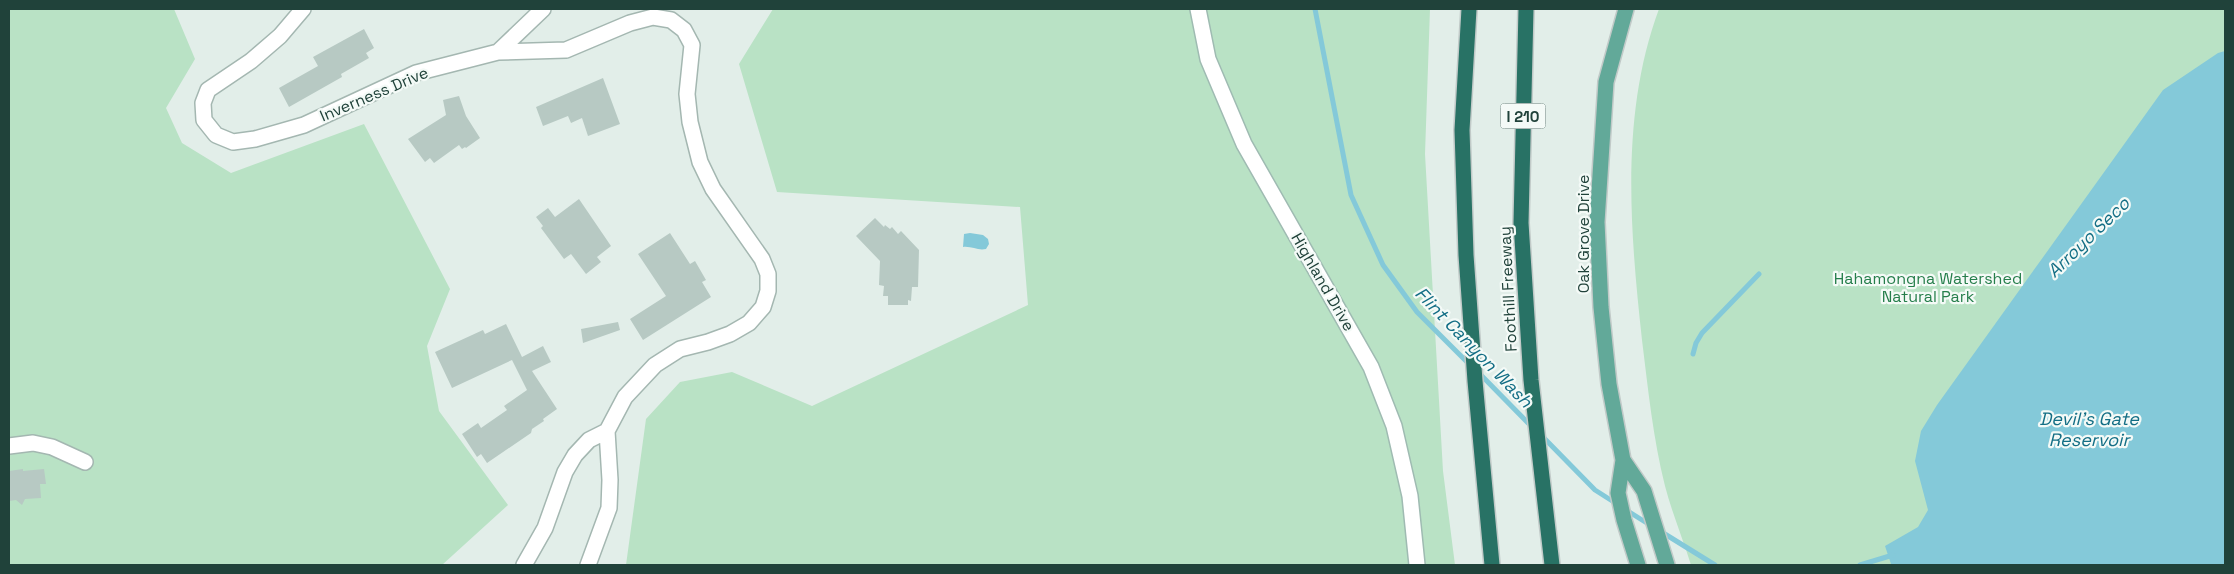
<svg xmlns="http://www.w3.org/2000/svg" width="2234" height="574" viewBox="0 0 2234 574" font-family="'Space Grotesk',sans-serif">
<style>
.green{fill:#b9e2c5}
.water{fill:#84c9d9}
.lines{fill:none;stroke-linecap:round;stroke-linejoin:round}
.stream{stroke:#84c9d9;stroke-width:5}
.building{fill:#b7c9c3}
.street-casing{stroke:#a4b7b1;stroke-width:18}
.secondary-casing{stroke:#9fbbb2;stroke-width:18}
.primary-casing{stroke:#c1cac8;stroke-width:18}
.highway-casing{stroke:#c1cac8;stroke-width:18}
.street{stroke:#fff;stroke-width:15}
.secondary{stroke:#fff;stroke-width:15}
.primary{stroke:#62a999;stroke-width:15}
.highway{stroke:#287265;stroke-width:15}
.labels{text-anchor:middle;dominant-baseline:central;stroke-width:4.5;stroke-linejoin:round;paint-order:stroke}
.shield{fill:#f4faf7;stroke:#607973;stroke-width:1}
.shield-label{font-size:15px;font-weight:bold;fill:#20423a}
.street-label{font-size:16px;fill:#20423a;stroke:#f4faf7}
.park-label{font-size:16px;fill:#257e4b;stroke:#f4faf7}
.water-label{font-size:18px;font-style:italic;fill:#136e85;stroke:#f4faf7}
</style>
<rect width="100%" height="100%" fill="#e2eee9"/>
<path class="green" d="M 9,9 L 174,9 L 195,59 L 166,108 L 182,143 L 231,173 L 364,124 L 450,289 L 427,346 L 439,411 L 508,505 L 442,565 L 9,565 Z
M 773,9 L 1430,9 L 1425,154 L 1443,471 L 1455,565 L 626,565 L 646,419 L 680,382 L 732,372 L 812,406 L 1028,305 L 1020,207 L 777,192 L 739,64 Z
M 1659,9 L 2225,9 L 2225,565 L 1691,565 C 1683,539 1672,513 1665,486 C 1653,439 1648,388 1642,340 C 1630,230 1620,114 1659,9 Z"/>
<path class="water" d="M 2225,51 L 2225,565 L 1891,564 L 1885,546 L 1918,527 L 1928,510 L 1915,461 L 1921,431 L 1937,405 L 2163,90 L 2218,53 Z
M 970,233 L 983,235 L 988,239 L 989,244 L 986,249 C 978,251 972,246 963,247 L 964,234 Z"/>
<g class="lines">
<path class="stream" d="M 1315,9 L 1351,195 L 1383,265 L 1417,312 L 1470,365
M 1693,354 L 1696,343 L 1702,333 L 1759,274
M 1478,372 L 1532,427
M 1542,436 L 1595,490 L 1617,504
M 1626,510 L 1650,525
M 1660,531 L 1715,565
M 1860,565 L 1893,555"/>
</g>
<path class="building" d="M 364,29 L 374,48 L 366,53 L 369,58 L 341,74 L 342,77 L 289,107 L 279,88 L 318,66 L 313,57 Z
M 603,78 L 620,124 L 588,136 L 582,118 L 571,123 L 568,116 L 543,126 L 536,107 Z
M 459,96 L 466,116 L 480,138 L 466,148 L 465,147 L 462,149 L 459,145 L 434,163 L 430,158 L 425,162 L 408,139 L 446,115 L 443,100 Z
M 579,199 L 611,246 L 597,257 L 601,262 L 586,274 L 571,254 L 564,259 L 541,228 L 543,226 L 536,217 L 548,208 L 555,217 Z
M 875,218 L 884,227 L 885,225 L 890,229 L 892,227 L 898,234 L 901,231 L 919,250 L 918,287 L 912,287 L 911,301 L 908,300 L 908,305 L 888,305 L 888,296 L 883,296 L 884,286 L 879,285 L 880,261 L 856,236 Z
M 670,233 L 690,264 L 695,261 L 706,280 L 702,282 L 711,297 L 643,340 L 630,319 L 666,296 L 638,254 Z
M 618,322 L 620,330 L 583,343 L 581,329 Z
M 506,324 L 522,357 L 543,346 L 551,362 L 532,371 L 557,409 L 543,419 L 544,421 L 532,429 L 531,433 L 487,463 L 481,454 L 477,457 L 462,434 L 478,423 L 481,428 L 507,410 L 504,406 L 527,390 L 512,360 L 452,388 L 435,352 L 483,330 L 485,334 Z
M 23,469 L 23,471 L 44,469 L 46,484 L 40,484 L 41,498 L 25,499 L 22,505 L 16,500 L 9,501 L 9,471 Z"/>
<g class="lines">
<g class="street-casing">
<path id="street" d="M 303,9 L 280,36 L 251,61 L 208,90 L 203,103 L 204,120 L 216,135 L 233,142 L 255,139 L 304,125 L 416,73 L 498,52 L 566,50 L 630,23 L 653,17 L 671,20 L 684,30 L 692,45 L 687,94 L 690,122 L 700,162 L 713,189 L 762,259 L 768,274 L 768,291 L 763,307 L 749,323 L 730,334 L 708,342 L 680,349 L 655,365 L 625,397 L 607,431 L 610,480 L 609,508 L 588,565
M 498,52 L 543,9
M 9,446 L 33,443 L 52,447 L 85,462
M 524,565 L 545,528 L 565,472 L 575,455 L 589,440 L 607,431"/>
</g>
<g class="secondary-casing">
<path id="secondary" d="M 1198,9 L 1208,59 L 1244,144 L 1371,367 L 1394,426 L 1410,496 L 1417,565"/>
</g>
<g class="primary-casing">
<path id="primary" d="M 1626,9 L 1606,82 L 1597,222 L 1601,307 L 1609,384 L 1623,460 L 1618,493 L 1624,520 L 1638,565
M 1623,460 L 1644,491 L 1667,565"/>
</g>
<g class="highway-casing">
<path id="highway" d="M 1469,9 L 1462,130 L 1466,255 L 1475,381 L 1492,565
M 1526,9 L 1521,223 L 1531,380 L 1552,565"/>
</g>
<use href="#street" class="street"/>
<use href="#secondary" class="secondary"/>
<use href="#primary" class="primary"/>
<use href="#highway" class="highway"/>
</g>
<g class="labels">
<rect class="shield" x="1500.5" y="103.5" width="45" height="25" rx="4"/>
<g class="shield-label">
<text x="1523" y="116">I 210</text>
</g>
<g class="street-label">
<text transform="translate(374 94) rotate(-23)">Inverness Drive</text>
<text transform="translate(1583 234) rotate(-90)">Oak Grove Drive</text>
<text transform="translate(1323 282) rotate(60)">Highland Drive</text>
<text transform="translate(1508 289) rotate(-93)">Foothill Freeway</text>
</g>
<g class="park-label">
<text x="1928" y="278">Hahamongna Watershed<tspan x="1928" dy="18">Natural Park</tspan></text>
</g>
<g class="water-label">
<text transform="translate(2088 237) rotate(-44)">Arroyo Seco</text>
<text transform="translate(1474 347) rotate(46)">Flint Canyon Wash</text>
<text x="2089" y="418">Devil's Gate<tspan x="2089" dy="21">Reservoir</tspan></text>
</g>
</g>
<rect width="2234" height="574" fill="none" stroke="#20423a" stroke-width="20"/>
</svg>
